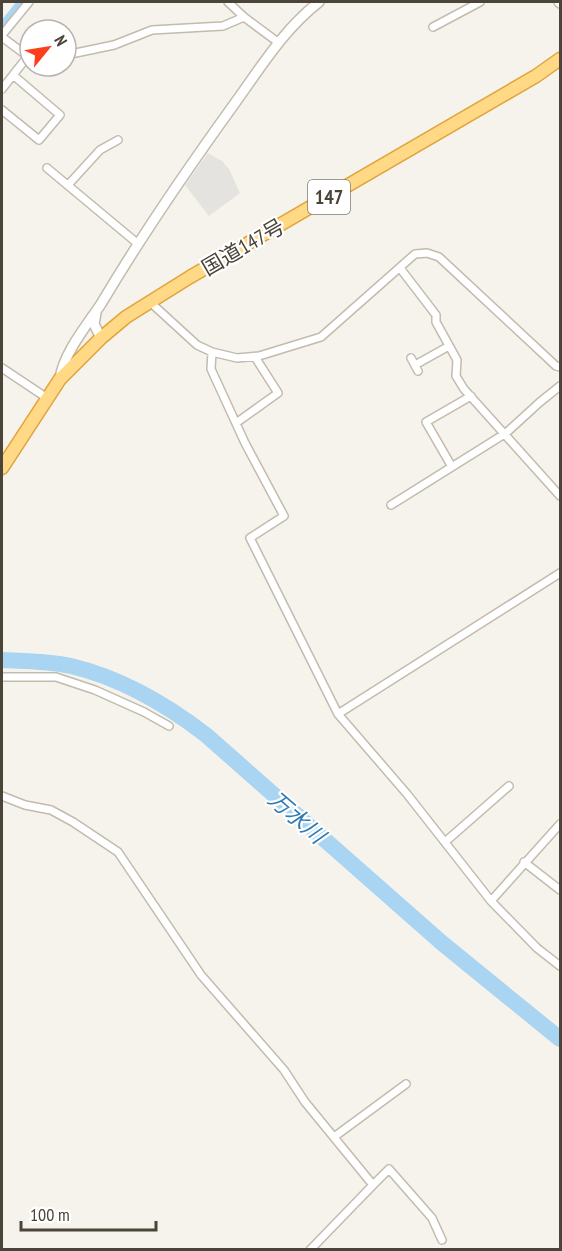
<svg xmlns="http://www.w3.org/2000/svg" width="562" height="1251" viewBox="0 0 562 1251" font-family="'PT Sans Narrow','Noto Sans JP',sans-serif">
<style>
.parking{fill:#e5e3e0}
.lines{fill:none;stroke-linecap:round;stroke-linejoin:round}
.canal{stroke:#a9d4f2;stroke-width:9}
.river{stroke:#a9d4f2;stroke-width:16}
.minor-casing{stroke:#c2bbae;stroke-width:10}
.tertiary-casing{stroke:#c2bbae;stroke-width:12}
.trunk-casing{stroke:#e0a43c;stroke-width:15}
.minor{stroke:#fff;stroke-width:7}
.tertiary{stroke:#fff;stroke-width:9}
.trunk{stroke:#ffd985;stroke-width:12}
.labels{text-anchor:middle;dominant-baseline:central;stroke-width:4.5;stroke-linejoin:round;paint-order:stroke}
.shield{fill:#fff;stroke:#817c74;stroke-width:1.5}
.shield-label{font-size:20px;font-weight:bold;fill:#4b4439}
.street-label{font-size:21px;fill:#4b4439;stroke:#fff}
.water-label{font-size:22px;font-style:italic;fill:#2e7ab2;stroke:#fff}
</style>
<rect width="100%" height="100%" fill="#f6f3ec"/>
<path class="parking" d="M 208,153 L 222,161 L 229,169 L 240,193 L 209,216 L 185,185 Z"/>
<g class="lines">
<path class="canal" d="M 2,27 L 22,2"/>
<path class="river" d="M 2,660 C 24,661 49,661 71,666 C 121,678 166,704 206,735 L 442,943 L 560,1039"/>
<g class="minor-casing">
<path id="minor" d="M 228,2 L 244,17 L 279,43
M 433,27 L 480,2
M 2,35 L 29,2
M 2,37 L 30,58
M 66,55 L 114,45 L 152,30 L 223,26 L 244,17
M 2,89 L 28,56
M 2,110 L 39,140 L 60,115 L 13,75
M 47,168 L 137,243
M 68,185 L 100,150 L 118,140
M 400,268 L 436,315 L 436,322 L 457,360 L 456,376 L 464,389 L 560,496
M 150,302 L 197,345 L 212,352 L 237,358 L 259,356 L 321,337 L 415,254 L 427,253 L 439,257 L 556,366 L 560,367
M 212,352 L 211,369 L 245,443 L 284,516 L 250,538 L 338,714 L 407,794 L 491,901 L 537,948 L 560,966
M 411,358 L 418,371
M 415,365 L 449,346
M 2,368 L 47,398
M 236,423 L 278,393 L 255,357
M 452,467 L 426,422 L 471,396
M 391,505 L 506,433 L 540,402 L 560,386
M 2,677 L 56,677 L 95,690 L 144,712 L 169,726
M 338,714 L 560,573
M 2,796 L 25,805 L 51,810 L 73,822 L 118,852 L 201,975 L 284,1070 L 305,1102 L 373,1185 L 310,1250
M 445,842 L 509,786
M 524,862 L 560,890
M 491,901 L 560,824
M 334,1137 L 406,1084
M 373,1185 L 389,1169 L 432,1218 L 442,1240"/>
</g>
<g class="tertiary-casing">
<path id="tertiary" d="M 559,2 L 560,3
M 96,313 L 94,324 L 101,338
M 60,379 C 63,354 87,325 101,304 C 142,235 188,168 235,103 C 261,67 284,29 319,2"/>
</g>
<g class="trunk-casing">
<path id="trunk" d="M 2,468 L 60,379 L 101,338 L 126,317 L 190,277 L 536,76 L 560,59"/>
</g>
<use href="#minor" class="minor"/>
<use href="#tertiary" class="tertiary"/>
<use href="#trunk" class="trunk"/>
</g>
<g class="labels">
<rect class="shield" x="308" y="180" width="42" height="34" rx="4.5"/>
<g class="shield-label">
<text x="329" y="197">147</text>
</g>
<g class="street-label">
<text transform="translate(243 247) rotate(-30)">国道147号</text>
</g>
<g class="water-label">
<text transform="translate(297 817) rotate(41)">万水川</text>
</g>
</g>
<rect width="562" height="1251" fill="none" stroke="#4b4439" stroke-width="6"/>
<g transform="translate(48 48) rotate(60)"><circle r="28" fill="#ffffff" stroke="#b7b4b0" stroke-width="1.5"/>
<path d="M0-4.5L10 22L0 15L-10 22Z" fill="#fc3f1d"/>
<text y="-9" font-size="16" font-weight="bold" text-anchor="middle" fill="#4b4439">N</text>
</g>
<path d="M21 1221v9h135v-9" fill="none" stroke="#4b4439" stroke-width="3"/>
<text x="30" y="1221" font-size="18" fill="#4b4439" stroke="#ffffff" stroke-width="4.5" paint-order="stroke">100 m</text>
</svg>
